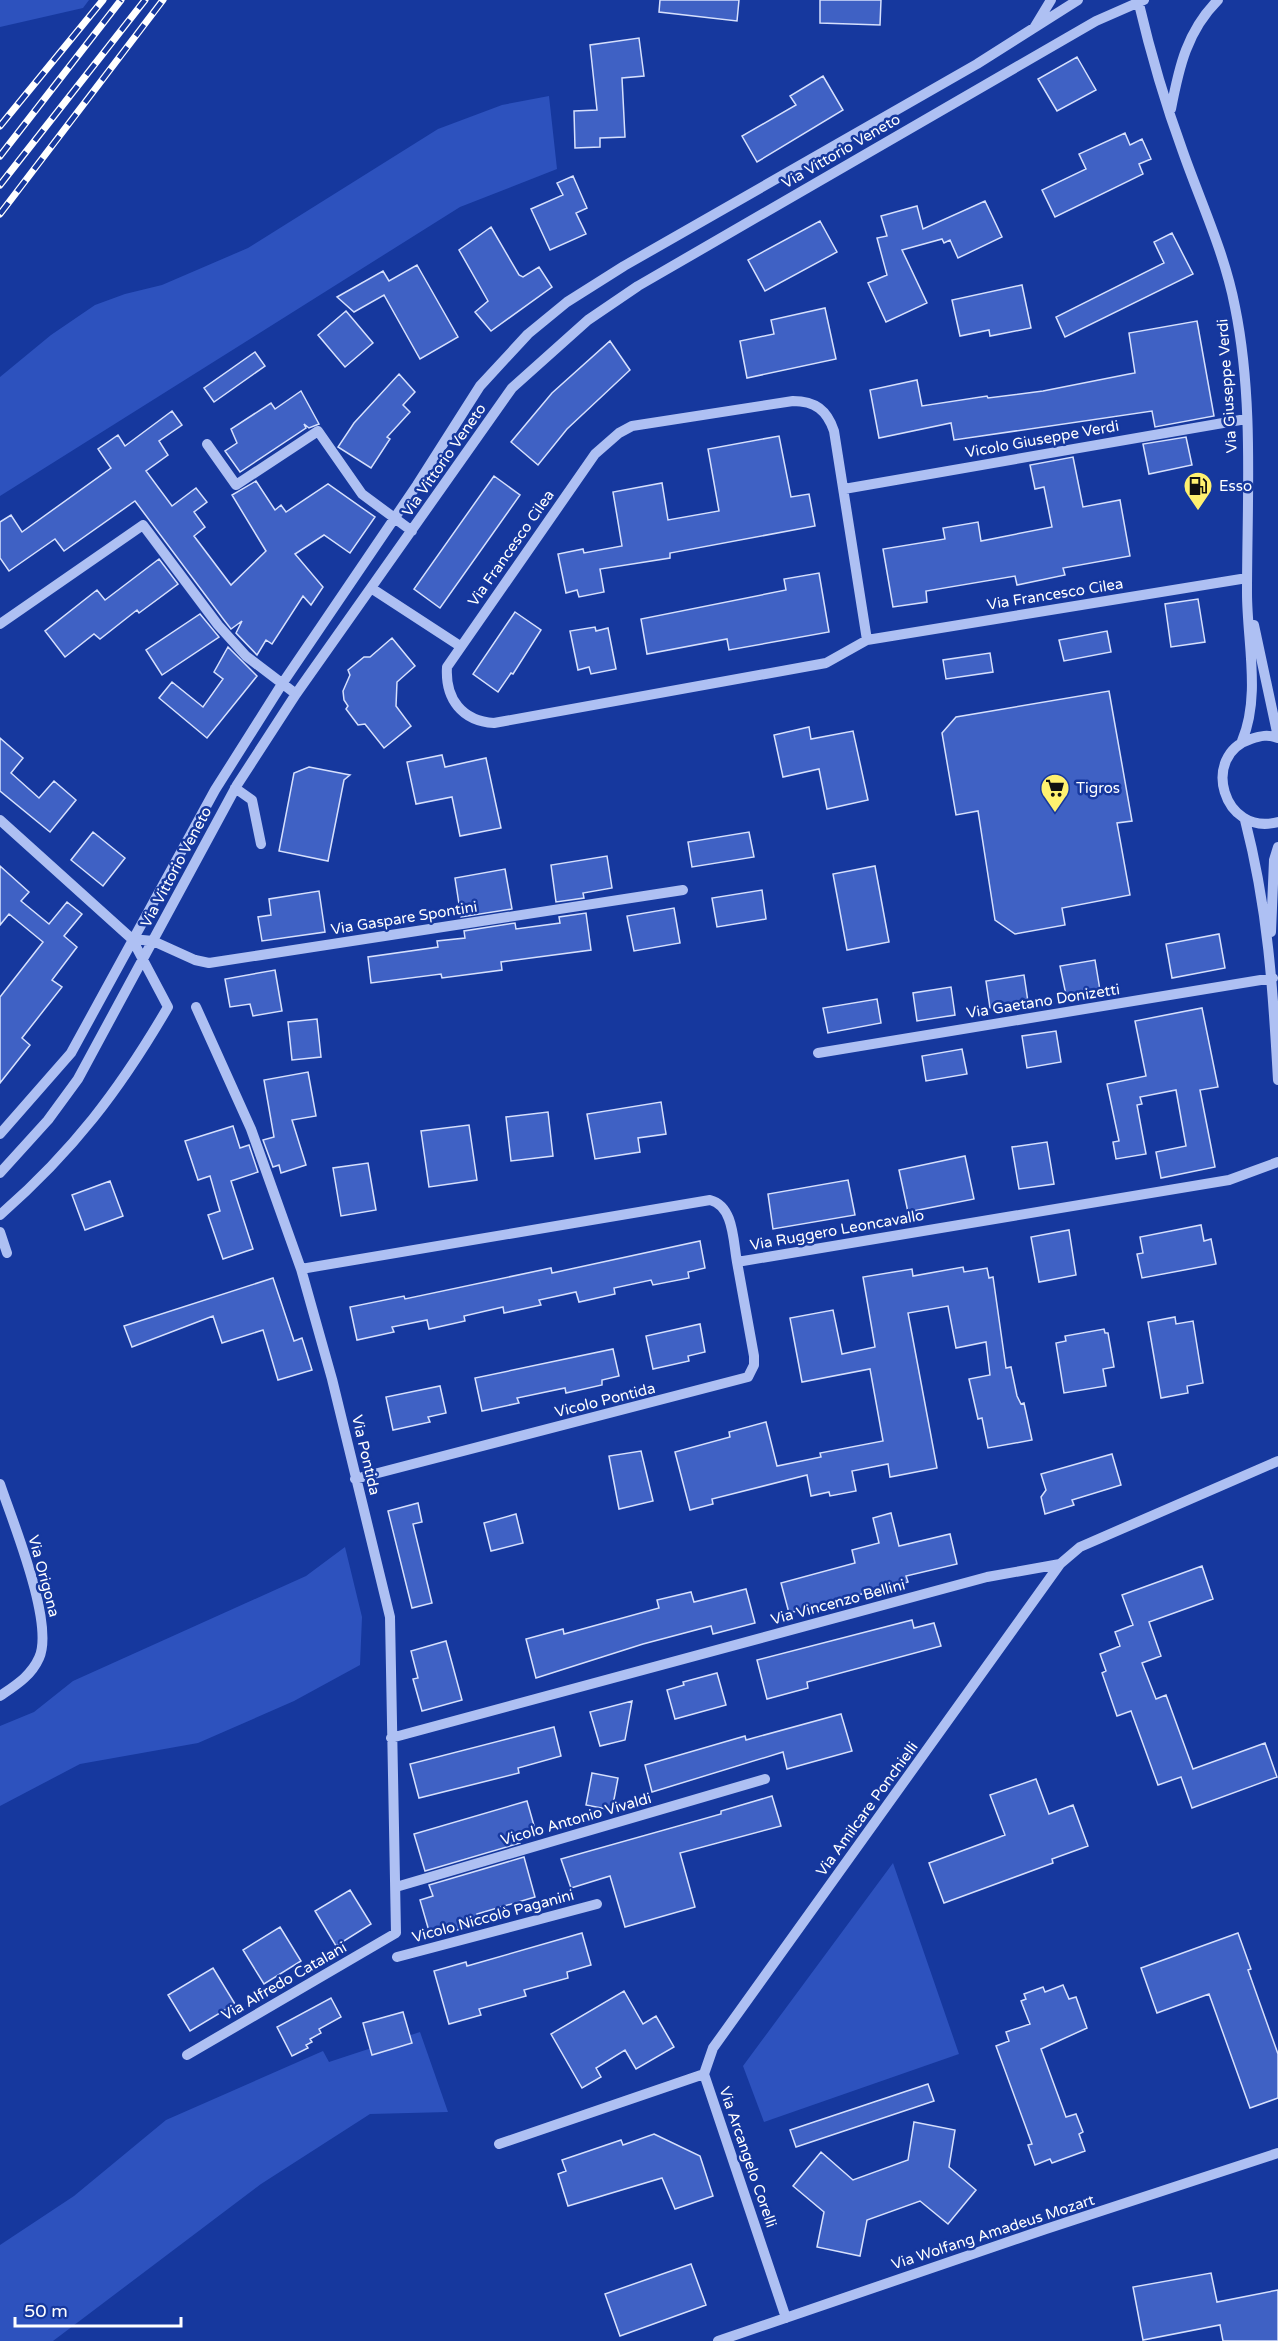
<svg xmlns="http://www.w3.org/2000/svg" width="1278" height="2341" viewBox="0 0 1278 2341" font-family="'Varela Round',sans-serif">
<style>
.green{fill:#2d52be}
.building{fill:#3f61c4;stroke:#d6e0fd;stroke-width:1.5}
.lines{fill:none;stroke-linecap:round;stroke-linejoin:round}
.minor{stroke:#aec0f3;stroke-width:10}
.rail-casing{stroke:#fff;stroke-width:7}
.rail{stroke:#16389e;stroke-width:4.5;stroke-dasharray:14;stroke-linecap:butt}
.labels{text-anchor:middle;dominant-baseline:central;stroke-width:5;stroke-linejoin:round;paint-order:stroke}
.street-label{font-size:15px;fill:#fff;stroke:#16389e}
.poi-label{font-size:15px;fill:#fff;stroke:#16389e;text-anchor:start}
</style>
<rect width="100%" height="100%" fill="#16389e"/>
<path class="green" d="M 0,0 L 89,0 L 83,8 L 0,27 Z
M 549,96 L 557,169 L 460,207 L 0,496 L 0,377 L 51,335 L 95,305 L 125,294 L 162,285 L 248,248 L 438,129 L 502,105 Z
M 345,1547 L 362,1617 L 360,1665 L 294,1701 L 198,1743 L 80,1764 L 0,1806 L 0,1726 L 34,1712 L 73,1681 L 306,1576 Z
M 893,1863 L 959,2054 L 764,2122 L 743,2066 Z
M 420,2032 L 448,2112 L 370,2114 L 261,2184 L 53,2341 L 0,2341 L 0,2245 L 74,2196 L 166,2120 L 323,2051 L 329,2062 Z"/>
<path class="building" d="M 660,0 L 739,0 L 737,21 L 659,12 Z
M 820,0 L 881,0 L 880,25 L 820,23 Z
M 639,38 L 644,76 L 622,78 L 625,137 L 600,138 L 600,147 L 575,148 L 574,111 L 597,110 L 590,45 Z
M 1077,57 L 1096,90 L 1057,111 L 1038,79 Z
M 823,76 L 843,110 L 757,162 L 742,136 L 796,105 L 790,96 Z
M 1125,133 L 1130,145 L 1142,139 L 1151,159 L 1139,164 L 1143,174 L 1055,217 L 1042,190 L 1086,169 L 1079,154 Z
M 573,176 L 587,208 L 576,213 L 586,234 L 550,250 L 531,209 L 563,195 L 557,183 Z
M 985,201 L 1002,237 L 958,258 L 950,240 L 944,243 L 942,239 L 902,250 L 927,303 L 886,322 L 868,283 L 887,275 L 877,238 L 887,236 L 881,216 L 917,206 L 923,229 Z
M 820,221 L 837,252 L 765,291 L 748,260 Z
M 491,227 L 519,275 L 523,277 L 539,267 L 552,287 L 491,331 L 475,312 L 488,301 L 459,250 Z
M 1172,233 L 1193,274 L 1065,337 L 1056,317 L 1164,263 L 1154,242 Z
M 417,265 L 458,337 L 420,359 L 384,295 L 354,312 L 337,297 L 383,271 L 389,281 Z
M 1022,285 L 1031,328 L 990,336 L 989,330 L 960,336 L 952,300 Z
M 825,308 L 836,359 L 747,378 L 740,341 L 774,334 L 771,320 Z
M 346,311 L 373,343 L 345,367 L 318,335 Z
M 1197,321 L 1214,416 L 1155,427 L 1152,411 L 954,440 L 951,423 L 879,438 L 870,390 L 917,380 L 922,406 L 987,396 L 988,398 L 1043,391 L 1129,374 L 1135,373 L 1129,333 Z
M 610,341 L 630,370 L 567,429 L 538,465 L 511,442 L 552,393 Z
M 255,352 L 265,366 L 214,402 L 204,388 Z
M 399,374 L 415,392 L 403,405 L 410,412 L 387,437 L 390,439 L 371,468 L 338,447 L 354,423 Z
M 301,391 L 319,424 L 309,428 L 304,424 L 306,428 L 240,472 L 225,451 L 237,443 L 231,429 L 271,403 L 275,409 Z
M 172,411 L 182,425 L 159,441 L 168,455 L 146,471 L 172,506 L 196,488 L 207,502 L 194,512 L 205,527 L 194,536 L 231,585 L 266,551 L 232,495 L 256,481 L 275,510 L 281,505 L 286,512 L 328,484 L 375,517 L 350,553 L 324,535 L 295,554 L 323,587 L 311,605 L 303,596 L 272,644 L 266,640 L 257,655 L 236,633 L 242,621 L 231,629 L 224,620 L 135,501 L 64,551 L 55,539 L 9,571 L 0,558 L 0,522 L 11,515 L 22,532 L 111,468 L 98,449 L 118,435 L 125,446 Z
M 779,436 L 791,497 L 809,494 L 815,526 L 670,553 L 670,558 L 600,569 L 604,592 L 579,597 L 577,590 L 566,593 L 558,554 L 583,549 L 584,553 L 622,546 L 613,492 L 662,483 L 668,520 L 719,511 L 708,449 Z
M 1186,437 L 1192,465 L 1149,474 L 1143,444 Z
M 1073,457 L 1083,507 L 1120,500 L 1130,556 L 1063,568 L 1065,575 L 1017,585 L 1015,576 L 926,591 L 927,602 L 893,607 L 883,549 L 945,539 L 943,528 L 978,522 L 981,541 L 1052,527 L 1044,487 L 1035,489 L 1030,465 Z
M 494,476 L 520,495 L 440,608 L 414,589 Z
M 159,559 L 178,584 L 139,613 L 137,610 L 100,639 L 94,634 L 65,657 L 45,631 L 97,590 L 105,600 Z
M 819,573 L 829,632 L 729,650 L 727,639 L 647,654 L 641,619 L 786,590 L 784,579 Z
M 1198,599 L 1205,642 L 1171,647 L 1165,604 Z
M 515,612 L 541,630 L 513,674 L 511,673 L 498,692 L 473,674 Z
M 200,614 L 219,637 L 162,675 L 146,650 Z
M 595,627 L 596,631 L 608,628 L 616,669 L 591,674 L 589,667 L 578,670 L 570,631 Z
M 1107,631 L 1111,652 L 1064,661 L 1059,640 Z
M 392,638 L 415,666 L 397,682 L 396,706 L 411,726 L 384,748 L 365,724 L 358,725 L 346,709 L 348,706 L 344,700 L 343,691 L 350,675 L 348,670 L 364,657 L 370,657 Z
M 228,647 L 257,676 L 207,738 L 159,698 L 172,682 L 203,707 L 223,679 L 214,672 Z
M 990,653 L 993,672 L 946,679 L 943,660 Z
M 1109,691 L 1132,821 L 1117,823 L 1130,895 L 1062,908 L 1065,925 L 1015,934 L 995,920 L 978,811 L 956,815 L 942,733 L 956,717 Z
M 809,727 L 811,739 L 853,731 L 868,800 L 827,809 L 819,769 L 783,777 L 774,735 Z
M 0,738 L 23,758 L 11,773 L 39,798 L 54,781 L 76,800 L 50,832 L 0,791 Z
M 442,755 L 445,767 L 486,758 L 501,828 L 460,836 L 452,797 L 416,804 L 407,762 Z
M 309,767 L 350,775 L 344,780 L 328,861 L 279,851 L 294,773 Z
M 93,832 L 125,858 L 103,886 L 71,860 Z
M 749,832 L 754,857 L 692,867 L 688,842 Z
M 607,856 L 612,888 L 583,893 L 584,898 L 556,902 L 551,865 Z
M 0,866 L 29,892 L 21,901 L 49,924 L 67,902 L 82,914 L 64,936 L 77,947 L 52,980 L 62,987 L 22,1038 L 30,1045 L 0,1083 L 0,997 L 43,942 L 9,914 L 0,925 Z
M 875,866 L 889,942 L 847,950 L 833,874 Z
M 505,869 L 512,909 L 461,917 L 455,878 Z
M 762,890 L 766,919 L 717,927 L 712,898 Z
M 319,891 L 325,932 L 262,941 L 258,917 L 271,915 L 269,899 Z
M 674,908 L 680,943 L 634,951 L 627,916 Z
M 586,913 L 591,950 L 501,962 L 502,970 L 442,978 L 441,974 L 371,983 L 368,957 L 438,947 L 437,941 L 465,938 L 464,931 L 515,923 L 516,929 L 560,923 L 559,917 Z
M 1219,934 L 1225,968 L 1172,978 L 1166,944 Z
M 1095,960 L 1100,990 L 1066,995 L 1060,966 Z
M 275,970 L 282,1011 L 253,1016 L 250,1004 L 230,1007 L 225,979 Z
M 1024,975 L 1028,1002 L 990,1008 L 986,981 Z
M 951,987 L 955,1015 L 917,1021 L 913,993 Z
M 877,999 L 881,1023 L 828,1033 L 823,1008 Z
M 1202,1008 L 1218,1087 L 1200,1090 L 1215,1167 L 1161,1178 L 1156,1152 L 1186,1146 L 1176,1090 L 1140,1097 L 1142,1104 L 1137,1105 L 1146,1154 L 1116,1159 L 1113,1142 L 1119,1141 L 1107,1084 L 1146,1076 L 1135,1021 Z
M 317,1019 L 321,1057 L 292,1060 L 288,1022 Z
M 1056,1031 L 1061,1062 L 1027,1068 L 1022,1036 Z
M 962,1049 L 967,1074 L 926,1081 L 922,1056 Z
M 308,1072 L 316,1116 L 292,1120 L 306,1165 L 281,1173 L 279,1165 L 273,1167 L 263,1140 L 274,1137 L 264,1080 Z
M 661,1102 L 666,1134 L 638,1138 L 640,1152 L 595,1159 L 587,1114 Z
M 548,1112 L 553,1156 L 511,1161 L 506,1117 Z
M 469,1125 L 477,1180 L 429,1187 L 421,1131 Z
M 233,1126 L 240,1148 L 249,1145 L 258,1172 L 231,1181 L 253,1249 L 223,1259 L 208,1215 L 220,1211 L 210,1176 L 198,1180 L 185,1141 Z
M 1047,1142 L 1054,1184 L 1019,1189 L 1012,1147 Z
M 965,1156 L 974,1199 L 908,1212 L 899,1170 Z
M 368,1163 L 376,1210 L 341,1216 L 333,1168 Z
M 848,1180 L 855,1215 L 773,1229 L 768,1194 Z
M 110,1181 L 123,1216 L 85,1230 L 72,1195 Z
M 1201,1225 L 1204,1241 L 1211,1239 L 1216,1264 L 1142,1278 L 1137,1254 L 1143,1253 L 1140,1237 Z
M 1069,1230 L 1076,1275 L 1039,1282 L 1031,1237 Z
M 700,1241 L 705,1268 L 688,1272 L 689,1278 L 653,1285 L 651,1280 L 614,1288 L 615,1294 L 579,1302 L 576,1292 L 539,1300 L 541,1305 L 504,1313 L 503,1307 L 464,1316 L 465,1321 L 429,1329 L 427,1320 L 392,1327 L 394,1332 L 357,1340 L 350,1307 L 404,1296 L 405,1299 L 551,1268 L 552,1273 Z
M 963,1267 L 964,1272 L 987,1268 L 989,1278 L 993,1277 L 1006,1368 L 1011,1367 L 1017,1396 L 1021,1404 L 1024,1403 L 1032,1440 L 988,1448 L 982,1418 L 978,1419 L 969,1379 L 990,1375 L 986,1342 L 956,1348 L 948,1306 L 908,1313 L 937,1468 L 890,1477 L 888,1464 L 852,1471 L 856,1491 L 830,1496 L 829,1492 L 811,1496 L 807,1475 L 712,1499 L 713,1504 L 690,1510 L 675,1452 L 730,1437 L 729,1432 L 766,1422 L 777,1466 L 821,1457 L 820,1453 L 883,1441 L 870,1369 L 802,1382 L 790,1318 L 833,1310 L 842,1354 L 875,1347 L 863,1277 L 912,1269 L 913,1276 Z
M 273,1278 L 294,1341 L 302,1338 L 312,1370 L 278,1380 L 263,1330 L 222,1343 L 213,1316 L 132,1347 L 124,1326 Z
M 1175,1317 L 1176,1324 L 1193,1321 L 1203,1383 L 1187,1386 L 1188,1393 L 1161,1398 L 1148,1322 Z
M 700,1324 L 705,1352 L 688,1356 L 689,1361 L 653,1369 L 646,1336 Z
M 1104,1329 L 1105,1333 L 1108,1333 L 1114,1367 L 1103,1369 L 1106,1386 L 1064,1393 L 1056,1343 L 1066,1341 L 1065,1336 Z
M 613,1349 L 619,1376 L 602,1380 L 602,1385 L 566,1393 L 565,1388 L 517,1398 L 519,1403 L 482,1411 L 475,1378 Z
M 440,1386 L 446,1413 L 428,1417 L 430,1422 L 393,1430 L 386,1397 Z
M 641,1451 L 653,1501 L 619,1509 L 609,1456 Z
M 1112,1454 L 1121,1485 L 1072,1500 L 1074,1505 L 1045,1514 L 1041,1497 L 1046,1490 L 1041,1474 Z
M 418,1503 L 422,1522 L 413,1524 L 432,1603 L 412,1608 L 388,1511 Z
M 891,1513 L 899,1546 L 950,1534 L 957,1564 L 906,1576 L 908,1582 L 789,1613 L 781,1583 L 855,1563 L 852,1550 L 879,1543 L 873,1518 Z
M 516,1514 L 523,1543 L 491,1551 L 484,1523 Z
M 1202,1566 L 1213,1599 L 1149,1622 L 1161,1656 L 1142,1663 L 1156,1699 L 1166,1695 L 1193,1769 L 1265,1743 L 1277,1777 L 1192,1808 L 1181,1777 L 1158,1785 L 1131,1711 L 1117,1716 L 1102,1673 L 1106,1671 L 1100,1654 L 1120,1646 L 1115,1632 L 1133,1625 L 1122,1595 Z
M 746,1589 L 755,1623 L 713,1634 L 711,1626 L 643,1644 L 536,1678 L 526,1639 L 563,1629 L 564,1634 L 659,1608 L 657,1600 L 691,1592 L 694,1602 Z
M 912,1620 L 914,1628 L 934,1623 L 941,1646 L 807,1682 L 808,1688 L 767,1699 L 757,1660 Z
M 446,1641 L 462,1700 L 422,1711 L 413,1679 L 418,1678 L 411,1651 Z
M 717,1673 L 726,1705 L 675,1719 L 667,1690 L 684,1685 L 683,1682 Z
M 632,1701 L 625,1740 L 600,1746 L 590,1712 Z
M 841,1714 L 852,1751 L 787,1769 L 783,1752 L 652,1792 L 645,1765 L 745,1736 L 746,1740 Z
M 554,1727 L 561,1756 L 518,1768 L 519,1773 L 419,1798 L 410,1764 Z
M 592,1773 L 618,1778 L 612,1810 L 586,1805 Z
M 1036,1779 L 1049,1814 L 1073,1805 L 1088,1846 L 1052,1859 L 1053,1863 L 944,1903 L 929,1863 L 1005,1835 L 990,1795 Z
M 772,1796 L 781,1826 L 680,1853 L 695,1907 L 625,1927 L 610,1876 L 571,1888 L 561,1859 L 721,1814 L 721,1811 Z
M 527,1801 L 535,1829 L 517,1834 L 520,1843 L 425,1871 L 414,1834 Z
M 524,1857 L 535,1897 L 477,1914 L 480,1923 L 431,1938 L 420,1900 L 433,1896 L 429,1885 Z
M 350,1890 L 371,1924 L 336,1946 L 315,1911 Z
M 280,1927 L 301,1961 L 264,1984 L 243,1950 Z
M 582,1933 L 591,1965 L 567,1972 L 568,1978 L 524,1990 L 526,1996 L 479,2009 L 481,2015 L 449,2024 L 434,1971 L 466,1962 L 467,1966 Z
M 1238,1933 L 1251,1969 L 1248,1970 L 1278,2054 L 1278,2098 L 1250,2108 L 1209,1994 L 1157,2013 L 1141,1968 Z
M 213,1968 L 235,2004 L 190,2031 L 168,1995 Z
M 1063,1985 L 1069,1999 L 1076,1997 L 1087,2028 L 1041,2049 L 1066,2117 L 1076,2114 L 1083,2132 L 1079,2134 L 1085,2151 L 1052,2163 L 1050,2159 L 1035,2165 L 1028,2145 L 1032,2144 L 996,2046 L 1009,2041 L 1006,2032 L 1030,2024 L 1021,2001 L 1026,1999 L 1024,1994 L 1043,1987 L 1045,1992 Z
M 624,1991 L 643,2024 L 656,2016 L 674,2047 L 636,2069 L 625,2050 L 596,2068 L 601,2077 L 582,2088 L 551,2034 Z
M 331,1998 L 341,2017 L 319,2029 L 321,2033 L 310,2039 L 312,2042 L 306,2045 L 308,2048 L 292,2056 L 277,2027 Z
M 403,2012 L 412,2043 L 372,2055 L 363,2023 Z
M 928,2084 L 934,2101 L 796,2147 L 790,2130 Z
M 914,2122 L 955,2130 L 949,2167 L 976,2190 L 948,2224 L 920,2201 L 867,2220 L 860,2256 L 817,2247 L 824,2212 L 793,2186 L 821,2152 L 853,2180 L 908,2160 Z
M 654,2134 L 700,2156 L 713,2196 L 675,2209 L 662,2178 L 568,2206 L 558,2174 L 566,2171 L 562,2160 L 621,2140 L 623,2145 Z
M 691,2264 L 706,2305 L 620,2336 L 605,2294 Z
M 1211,2273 L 1217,2302 L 1278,2290 L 1278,2341 L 1223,2341 L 1220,2325 L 1143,2340 L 1133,2287 Z"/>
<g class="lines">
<path class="minor" d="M 1138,0 C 1150,51 1165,103 1183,152 C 1201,203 1225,254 1235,307 C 1254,400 1247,499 1247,593 C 1247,641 1261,696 1242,741
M 1034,28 L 1051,0
M 1171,109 C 1179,67 1187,31 1218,0
M 793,401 C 815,401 827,410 834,431 L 867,640 L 826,663 L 494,723 C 462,721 445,699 447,667 L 595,454 L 619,433 L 632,426 Z
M 207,444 L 236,485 L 318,431 L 362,494 L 412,531
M 844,489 L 1246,419
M 371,588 L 460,646
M 0,624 L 143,525 L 218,625 L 246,656 L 296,694
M 1254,625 L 1278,737
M 867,640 L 1247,578
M 1278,738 C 1268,734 1260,736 1251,739 C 1200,755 1223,837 1278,822
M 235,788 L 252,800 L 261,844
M 0,820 L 132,939 L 168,1007 C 119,1091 73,1151 0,1215
M 1245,820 C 1268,909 1273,989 1278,1080
M 1271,932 L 1274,860 L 1278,847
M 132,939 L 153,941 L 195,960 L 209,963 L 683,890
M 818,1053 L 1273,978
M 0,1134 L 71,1053 L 215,790 L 282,684 L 417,485 L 480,386 L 528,334 L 567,302 L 624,266 L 977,64 L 1078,0
M 0,1173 L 48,1120 L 78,1079 L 237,785 L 296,694 L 512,388 L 588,320 L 638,286 L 1096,21 L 1144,0
M 0,1232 L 7,1253
M 301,1269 L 710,1200 C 734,1206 733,1241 737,1262 L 1229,1180 L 1278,1162
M 355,1479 L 748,1377 L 754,1365 L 754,1356 L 737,1262
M 0,1484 C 12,1520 55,1624 39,1658 C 31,1676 16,1685 0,1696
M 391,1738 L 987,1577 L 1060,1564 L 1080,1547 L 1278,1461
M 396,1887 L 765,1779
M 397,1957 L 597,1904
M 187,2055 L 396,1933 L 390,1617 L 332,1379 L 301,1269 L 251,1129 L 196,1007
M 704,2074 L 713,2048 L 1060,1564
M 704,2074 L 786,2318
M 499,2144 L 704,2074
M 718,2341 L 1046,2229 L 1278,2153"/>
<g class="rail-casing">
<path id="rail" d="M 0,126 L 103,0
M 0,156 L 121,0
M 0,185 L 145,0
M 0,214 L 163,0"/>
</g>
<use href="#rail" class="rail"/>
</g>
<defs>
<g id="fuel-pin" transform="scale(1.5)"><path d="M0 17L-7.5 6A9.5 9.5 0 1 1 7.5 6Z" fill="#fff170" stroke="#16389e"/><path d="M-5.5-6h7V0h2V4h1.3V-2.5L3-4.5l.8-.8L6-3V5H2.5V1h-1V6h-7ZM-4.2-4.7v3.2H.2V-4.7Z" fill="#111"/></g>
<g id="supermarket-pin" transform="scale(1.5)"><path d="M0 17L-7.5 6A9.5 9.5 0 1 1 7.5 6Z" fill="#fff170" stroke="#16389e"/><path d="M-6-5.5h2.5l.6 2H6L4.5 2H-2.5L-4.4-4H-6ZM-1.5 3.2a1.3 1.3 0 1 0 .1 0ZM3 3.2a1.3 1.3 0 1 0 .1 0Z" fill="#111"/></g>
</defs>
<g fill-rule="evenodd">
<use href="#fuel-pin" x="1198" y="486"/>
<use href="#supermarket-pin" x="1055" y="788"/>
</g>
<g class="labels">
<g class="street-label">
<text transform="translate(841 151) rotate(-30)">Via Vittorio Veneto</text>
<text transform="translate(1227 386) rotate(-94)">Via Giuseppe Verdi</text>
<text transform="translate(1042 439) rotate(-10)">Vicolo Giuseppe Verdi</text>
<text transform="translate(444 460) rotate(-55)">Via Vittorio Veneto</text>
<text transform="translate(511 548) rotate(-55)">Via Francesco Cilea</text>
<text transform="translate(1055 594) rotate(-9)">Via Francesco Cilea</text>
<text transform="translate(176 867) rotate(-62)">Via Vittorio Veneto</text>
<text transform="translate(404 918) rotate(-9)">Via Gaspare Spontini</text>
<text transform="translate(1043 1001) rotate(-9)">Via Gaetano Donizetti</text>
<text transform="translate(837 1230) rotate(-10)">Via Ruggero Leoncavallo</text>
<text transform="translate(605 1400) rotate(-14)">Vicolo Pontida</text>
<text transform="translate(366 1455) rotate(77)">Via Pontida</text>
<text transform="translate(44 1576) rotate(75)">Via Origona</text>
<text transform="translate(838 1602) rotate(-15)">Via Vincenzo Bellini</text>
<text transform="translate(867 1809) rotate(-54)">Via Amilcare Ponchielli</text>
<text transform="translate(576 1819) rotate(-16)">Vicolo Antonio Vivaldi</text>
<text transform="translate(493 1916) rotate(-15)">Vicolo Niccolò Paganini</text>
<text transform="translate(284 1981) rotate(-30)">Via Alfredo Catalani</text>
<text transform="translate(748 2157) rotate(71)">Via Arcangelo Corelli</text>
<text transform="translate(993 2232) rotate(-18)">Via Wolfang Amadeus Mozart</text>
</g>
<g class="poi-label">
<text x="1219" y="486">Esso</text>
<text x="1076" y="788">Tigros</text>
</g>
</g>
<path d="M15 2317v9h166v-9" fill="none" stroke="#ffffff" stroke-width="3"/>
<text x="24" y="2317" font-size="18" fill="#ffffff" stroke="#16389e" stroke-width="4.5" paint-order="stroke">50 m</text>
</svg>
